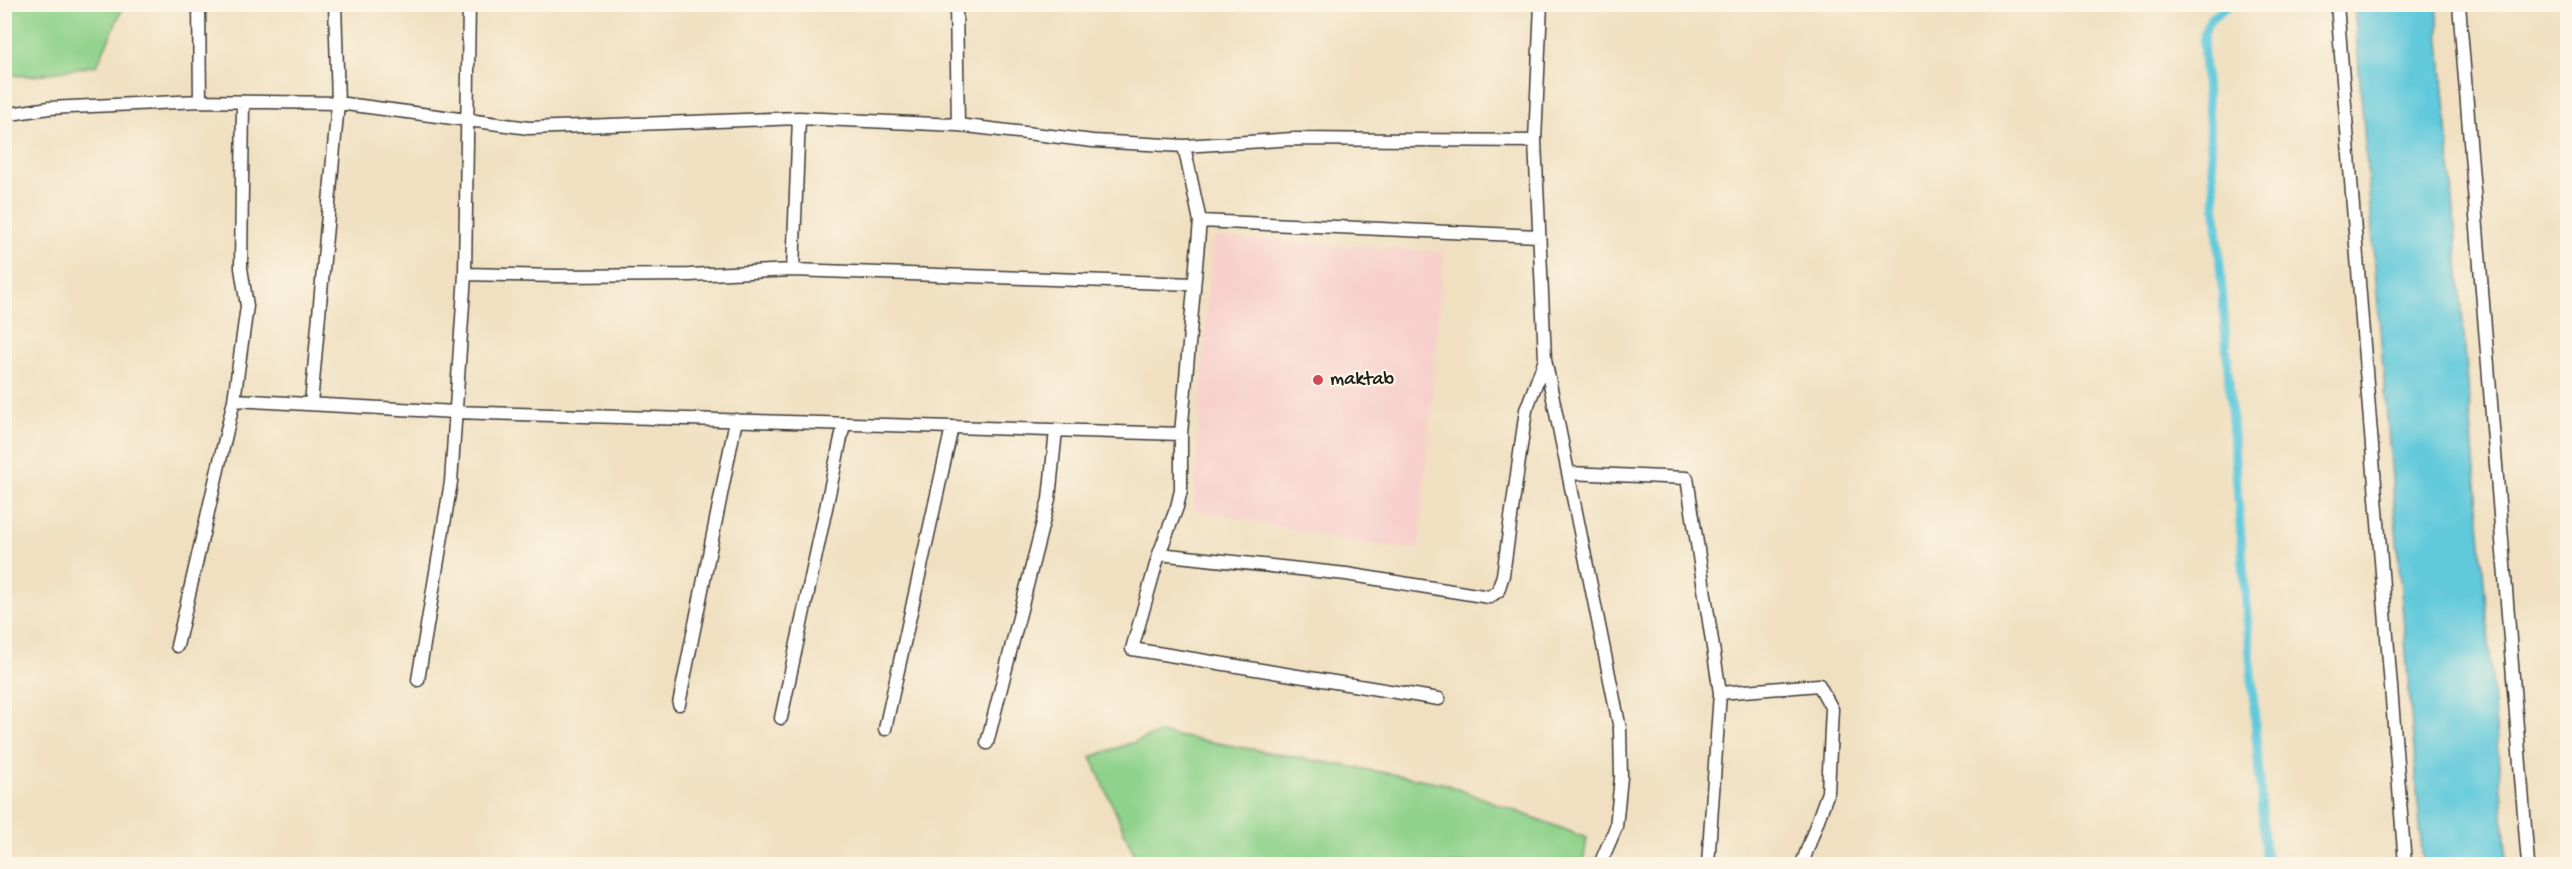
<svg xmlns="http://www.w3.org/2000/svg" width="2572" height="869" viewBox="0 0 2572 869" font-family="'Gochi Hand',sans-serif">
<style>
.built{fill:#f7d0cc}
.green{fill:#8fd28b;stroke:#567754;stroke-width:1.5}
.water{fill:#60c9db;stroke:#3e727c;stroke-width:1.5}
.lines{fill:none;stroke-linecap:round;stroke-linejoin:round}
.canal{stroke:#60c9db;stroke-width:9}
.minor-casing{stroke:#3c3935;stroke-width:15}
.minor{stroke:#fff;stroke-width:12}
.poi-dot{fill:#d1495b;stroke:#fcf5e5;stroke-width:2}
.labels{text-anchor:middle;dominant-baseline:central;stroke-width:4.5;stroke-linejoin:round;paint-order:stroke}
.poi-label{font-size:20px;fill:#1c1c1c;stroke:#fcf5e5;text-anchor:start}
</style>
<rect width="100%" height="100%" fill="#fcf5e5"/>
<filter id="ink" filterUnits="userSpaceOnUse"><feTurbulence type="fractalNoise" baseFrequency=".0167" numOctaves="2"/><feDisplacementMap in="SourceGraphic" scale="12" xChannelSelector="R" yChannelSelector="G"/><feConvolveMatrix kernelMatrix="1 2 1 2 8 2 1 2 1" color-interpolation-filters="sRGB"/></filter>
<filter id="wash" filterUnits="userSpaceOnUse"><feTurbulence type="fractalNoise" baseFrequency=".008" numOctaves="4" result="noise"/><feDisplacementMap in="SourceGraphic" scale="24" xChannelSelector="R" yChannelSelector="G"/><feGaussianBlur stdDeviation="1.35" result="paint"/><feColorMatrix in="noise" values="0 0 0 0 0 0 0 0 0 0 0 0 0 0 0 0 0 1.4 0 .05"/><feComposite in="paint" operator="in"/></filter>
<g filter="url(#wash)">
<rect width="100%" height="100%" fill="#f0e0c1"/>
<path class="built" d="M 1212,237 L 1444,252 L 1419,549 L 1351,542 L 1193,509 Z"/>
<path class="green" d="M 5,4 L 124,4 L 124,5 L 97,65 L 32,76 L 5,75 Z
M 1160,733 L 1442,783 L 1587,838 L 1583,864 L 1177,864 L 1136,858 L 1091,757 Z"/>
<path class="water" d="M 2354,5 L 2437,5 L 2507,864 L 2423,864 Z"/>
<g class="lines">
<path class="canal" d="M 2231,4 C 2212,16 2205,20 2203,42 L 2266,864"/>
</g>
</g>
<g filter="url(#ink)">
<g class="lines">
<g class="minor-casing">
<path id="minor" d="M 199,4 L 200,101
M 956,4 L 958,125
M 1541,4 L 1535,141 L 1545,359 L 1620,729 L 1621,777 L 1616,827 L 1600,864
M 2337,4 L 2405,864
M 2459,4 L 2528,864
M 4,115 L 49,108 L 200,101 L 338,103 L 529,128 L 799,118 L 958,125 L 1093,141 L 1184,146 L 1293,139 L 1535,141
M 1184,146 L 1200,221 L 1181,434 L 1181,490 L 1177,507 L 1159,554 L 1132,649 L 1439,699
M 1200,221 L 1538,236
M 793,270 L 799,118
M 465,274 L 556,276 L 689,275 L 793,270 L 1194,284
M 234,400 L 455,412 L 1181,434
M 311,404 L 338,103 L 335,4
M 1568,473 L 1687,478 L 1720,693 L 1708,864
M 1159,554 L 1346,574 L 1489,597 L 1498,591 L 1503,575 L 1526,410 L 1545,360
M 177,646 L 234,400 L 247,306 L 241,268 L 243,102
M 418,680 L 451,482 L 465,274 L 469,4
M 1720,693 L 1819,685 L 1832,709 L 1828,792 L 1802,864
M 679,704 L 736,420
M 781,718 L 844,424
M 885,729 L 952,427
M 987,743 L 1049,499 L 1056,430"/>
</g>
<use href="#minor" class="minor"/>
</g>
</g>
<circle class="poi-dot" cx="1318" cy="380" r="6"/>
<g class="labels">
<g class="poi-label">
<text x="1330" y="380">maktab</text>
</g>
</g>
<rect width="2572" height="869" fill="none" stroke="#fcf5e5" stroke-width="24"/>
</svg>
